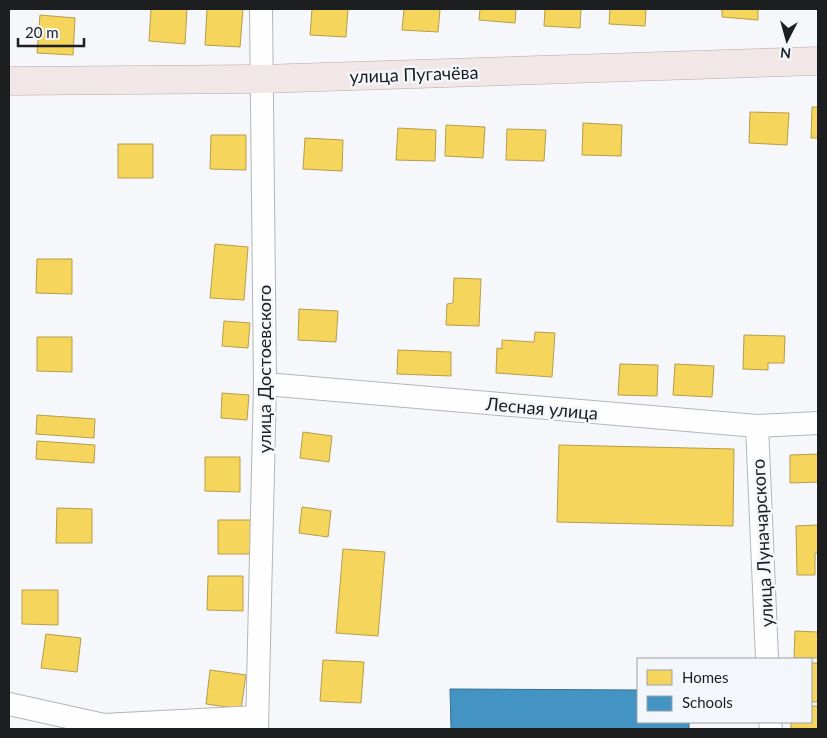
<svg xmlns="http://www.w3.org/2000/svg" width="827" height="738" viewBox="0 0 827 738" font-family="Lato,sans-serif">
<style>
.homes{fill:#f6d55c;stroke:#b59e4a}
.schools{fill:#4393c3;stroke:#377092}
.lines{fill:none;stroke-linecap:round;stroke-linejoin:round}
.minor-casing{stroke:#b4b5b7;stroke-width:24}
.major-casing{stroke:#b8a8a6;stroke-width:29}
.minor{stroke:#fefefe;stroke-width:22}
.major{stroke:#f1e7e6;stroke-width:28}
.labels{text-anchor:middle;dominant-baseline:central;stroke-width:5;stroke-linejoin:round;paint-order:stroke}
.street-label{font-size:18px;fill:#1c1e1f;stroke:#f3f7fc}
</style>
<rect width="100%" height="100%" fill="#f5f7fa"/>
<path class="homes" d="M 151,9 L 187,9 L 185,44 L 149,41 Z
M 207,9 L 243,9 L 240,47 L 205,45 Z
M 312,9 L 348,9 L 346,37 L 310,35 Z
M 404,9 L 440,9 L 438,32 L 402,30 Z
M 480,9 L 516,9 L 515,23 L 479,20 Z
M 545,9 L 581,9 L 580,28 L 544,26 Z
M 610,9 L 646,9 L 645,26 L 609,24 Z
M 722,9 L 758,9 L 758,20 L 722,17 Z
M 40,15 L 75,18 L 73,55 L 37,53 Z
M 812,107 L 818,107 L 818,138 L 811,138 Z
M 750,112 L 789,113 L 787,145 L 749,143 Z
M 583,123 L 622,125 L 621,156 L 582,155 Z
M 446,125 L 485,127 L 483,158 L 445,156 Z
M 398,128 L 436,130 L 435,161 L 396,160 Z
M 507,129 L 546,130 L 544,161 L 506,160 Z
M 211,135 L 246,135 L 246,170 L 210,169 Z
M 305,138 L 343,140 L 342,171 L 303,169 Z
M 118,144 L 153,144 L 153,178 L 118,178 Z
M 215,244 L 248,247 L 244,300 L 210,298 Z
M 37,259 L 72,259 L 72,294 L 36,293 Z
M 454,278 L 481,279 L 479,326 L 446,325 L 447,304 L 453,303 Z
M 299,309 L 338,311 L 336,342 L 298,340 Z
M 224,321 L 250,323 L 248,348 L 222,346 Z
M 535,332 L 555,333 L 552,377 L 496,373 L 497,348 L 502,349 L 502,340 L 534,342 Z
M 744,335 L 785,336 L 784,363 L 768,363 L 768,370 L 743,369 Z
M 37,337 L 72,337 L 72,372 L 37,371 Z
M 398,350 L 451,352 L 451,376 L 397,374 Z
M 620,364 L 658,365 L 657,396 L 618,395 Z
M 675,364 L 714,366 L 712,397 L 673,395 Z
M 222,393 L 249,395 L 247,420 L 221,418 Z
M 37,415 L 95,419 L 94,438 L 36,434 Z
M 303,432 L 332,436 L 329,462 L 300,458 Z
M 37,441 L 95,445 L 94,463 L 36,459 Z
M 559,445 L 734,449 L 733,526 L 557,522 Z
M 818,454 L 818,482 L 790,483 L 790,455 Z
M 205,457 L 240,457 L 240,492 L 205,491 Z
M 302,507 L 331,511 L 328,537 L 299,533 Z
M 57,508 L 92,509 L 92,543 L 56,543 Z
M 218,520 L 253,520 L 253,554 L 218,554 Z
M 818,525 L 818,553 L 815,553 L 815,575 L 797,575 L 796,526 Z
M 343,549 L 385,552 L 378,636 L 336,633 Z
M 208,576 L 243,576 L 243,611 L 207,610 Z
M 22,590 L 58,590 L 58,625 L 22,624 Z
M 795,631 L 818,632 L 818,658 L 794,658 Z
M 46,634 L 81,638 L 77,672 L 41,668 Z
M 323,660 L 364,662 L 361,703 L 320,701 Z
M 811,663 L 818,663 L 818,702 L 811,702 Z
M 210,670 L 246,675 L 241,709 L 206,704 Z
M 811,706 L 818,706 L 818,729 L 791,729 L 791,722 L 811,722 Z"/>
<path class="schools" d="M 450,689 L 638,690 L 638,722 L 689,722 L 689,729 L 451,729 Z"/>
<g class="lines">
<g class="minor-casing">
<path id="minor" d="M 265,384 L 757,426 L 818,423
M 757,426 L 767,659
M 9,704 L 104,725 L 105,729
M 770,722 L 771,729
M 104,725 L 257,717
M 257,729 L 265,384 L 261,9"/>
</g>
<g class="major-casing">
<path id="major" d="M 9,81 L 261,79 L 818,61"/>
</g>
<use href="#minor" class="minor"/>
<use href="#major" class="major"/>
</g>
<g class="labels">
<g class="street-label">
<text transform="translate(414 74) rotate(-2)">улица Пугачёва</text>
<text transform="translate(264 369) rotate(-90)">улица Достоевского</text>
<text transform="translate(542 408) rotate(5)">Лесная улица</text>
<text transform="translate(762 543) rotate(-93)">улица Луначарского</text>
</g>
</g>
<rect width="827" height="738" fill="none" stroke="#1c1e1f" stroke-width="20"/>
<rect x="637" y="658" width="175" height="65" fill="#f3f7fc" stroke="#9da0a4"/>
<rect x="647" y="670" width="25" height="15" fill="#f6d55c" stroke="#9da0a4"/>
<text x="682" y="683" font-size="15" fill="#1c1e1f">Homes</text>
<rect x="647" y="696" width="25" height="15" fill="#4393c3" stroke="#9da0a4"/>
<text x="682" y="708" font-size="15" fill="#1c1e1f">Schools</text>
<g transform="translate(787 40) rotate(186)" stroke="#f3f7fc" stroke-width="4" paint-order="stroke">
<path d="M0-4L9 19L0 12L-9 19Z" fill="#1c1e1f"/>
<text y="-8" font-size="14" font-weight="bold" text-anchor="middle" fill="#1c1e1f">N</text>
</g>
<path d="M18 38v8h66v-8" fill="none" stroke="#1c1e1f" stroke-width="2.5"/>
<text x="25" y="38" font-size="15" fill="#1c1e1f" stroke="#f3f7fc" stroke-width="4" paint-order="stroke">20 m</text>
</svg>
